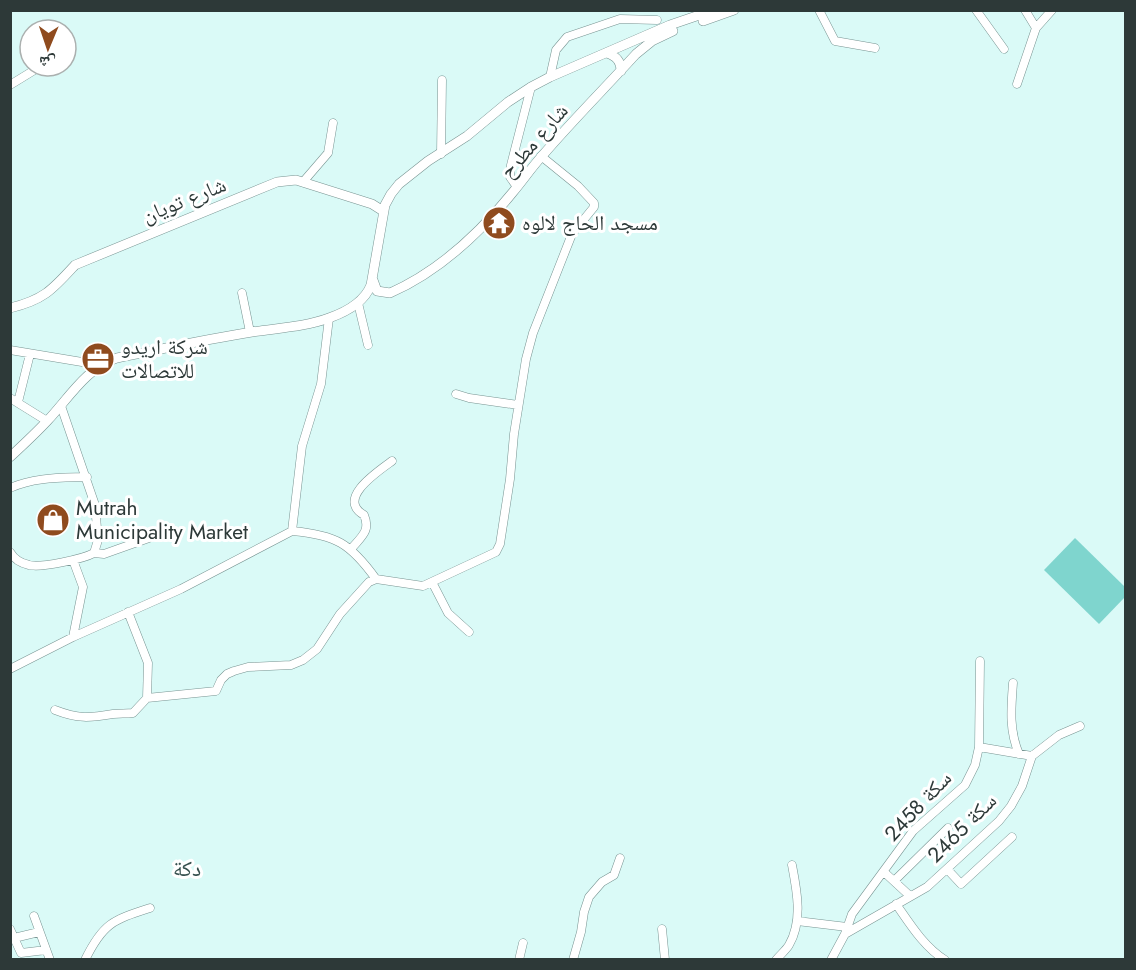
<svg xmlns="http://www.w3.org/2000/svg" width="1136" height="970" viewBox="0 0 1136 970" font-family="Jost,'Noto Naskh Arabic',sans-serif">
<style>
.green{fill:#7fd5ce}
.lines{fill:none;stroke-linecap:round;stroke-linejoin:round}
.minor-casing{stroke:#789492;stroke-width:9}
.major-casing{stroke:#789492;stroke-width:10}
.minor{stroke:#fff;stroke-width:8}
.major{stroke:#fff;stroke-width:9}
.labels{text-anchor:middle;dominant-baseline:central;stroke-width:6;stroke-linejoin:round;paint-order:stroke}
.street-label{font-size:21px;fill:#2d3938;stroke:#fff}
.poi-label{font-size:21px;fill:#2d3938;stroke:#fff;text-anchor:start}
.neighbourhood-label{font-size:22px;fill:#36514f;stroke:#fff}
</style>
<rect width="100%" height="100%" fill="#dafaf7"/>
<path class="green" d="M 1075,538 L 1125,587 L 1125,597 L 1099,624 L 1044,570 Z"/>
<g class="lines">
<g class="minor-casing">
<path id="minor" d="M 819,10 L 835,41 L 875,48
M 976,10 L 1004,49
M 1025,10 L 1036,28
M 550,77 L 556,50 L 567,37 L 620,19 L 657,20
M 1017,84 L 1036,28 L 1052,10
M 10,85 L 41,66
M 441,154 L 442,80
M 303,182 L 328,153 L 333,123
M 517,187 L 510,177 L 511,165 L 531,87
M 242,293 L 250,332
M 358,303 L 368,345
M 10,350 L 100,365
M 456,394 L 469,398 L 518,405
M 10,398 L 47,421
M 18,402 L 30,354
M 10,488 C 35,477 60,478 87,477
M 292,531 C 336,535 350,543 376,579
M 351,549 C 361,537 371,531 364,515 C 336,499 377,472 392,461
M 10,552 C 14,559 20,563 29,565 C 41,568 83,559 94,553 L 98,540 L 95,505 L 61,406
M 94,553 L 104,554 L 149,538
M 432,582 L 448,613 L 469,632
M 128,612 L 148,663 L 147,698
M 73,637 L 83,587 L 73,560
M 10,669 L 73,637 L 181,589 L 292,531 L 302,446 L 321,384 L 329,318
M 1013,683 C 1011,709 1009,730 1019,754
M 55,710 C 78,719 89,718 113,714 C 120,713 126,714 133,713 L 147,698 L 216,691 L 221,680 L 227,674 L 234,671 L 248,667 L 291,665 L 303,660 L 317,649 L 340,614 L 369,582 L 376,579 L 423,586 L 496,552 L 500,544 L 510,479 L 514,434 L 526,359 L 533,333 L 572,234 L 594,207 L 594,203 L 578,186 L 541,156
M 979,747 L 1032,756
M 947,869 L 961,884 L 1012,837
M 884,872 L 910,896
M 894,881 L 948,828
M 896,904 C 910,924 924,947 945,960
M 34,916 L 50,960
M 797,921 L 847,927
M 10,929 L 21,953 L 46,950
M 662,929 L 665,960
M 845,934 L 927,887 L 999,821 L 1011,806 L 1022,786 L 1032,756 L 1059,735 L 1080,726
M 14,938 L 39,932
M 85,960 C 103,923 113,920 150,908
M 519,960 L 523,943
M 573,960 L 581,932 L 584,912 L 589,897 L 602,882 L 614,875 L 620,858
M 776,960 C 780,955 786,950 789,945 C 803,921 797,891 792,865
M 831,960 L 845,934 L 852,914 L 913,831 L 965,785 L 975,765 L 979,747 L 980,661"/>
</g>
<g class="major-casing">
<path id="major" d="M 703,21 L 734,10
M 607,53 C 616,56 621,61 621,71
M 373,280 L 377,291 L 390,293 C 440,271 479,234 513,192 C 523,180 532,167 542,156 C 572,121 605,88 636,54 L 652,41 L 673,31
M 10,308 C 44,300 53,289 75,265 L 277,182 L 296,180 L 372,204 L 383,211
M 10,457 C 23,445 36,433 48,420 C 68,399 87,367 117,358 C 162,349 207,339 252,332 C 278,328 305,327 329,318 C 346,312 364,303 371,285 L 385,205 L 391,194 L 399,184 L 428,161 L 467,136 L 508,102 L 531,87 L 550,77 L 670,25 L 714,10"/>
</g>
<use href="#minor" class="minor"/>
<use href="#major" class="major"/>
</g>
<defs>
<g id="temple-disc" transform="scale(1.725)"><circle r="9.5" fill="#8f4b1e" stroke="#fff"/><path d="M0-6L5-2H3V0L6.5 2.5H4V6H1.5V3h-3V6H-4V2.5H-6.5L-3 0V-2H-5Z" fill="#fff"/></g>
<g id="office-disc" transform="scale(1.725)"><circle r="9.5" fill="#8f4b1e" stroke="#fff"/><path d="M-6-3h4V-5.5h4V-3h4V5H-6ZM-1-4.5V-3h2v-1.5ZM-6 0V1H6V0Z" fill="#fff"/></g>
<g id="shop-disc" transform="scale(1.725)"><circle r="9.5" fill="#8f4b1e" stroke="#fff"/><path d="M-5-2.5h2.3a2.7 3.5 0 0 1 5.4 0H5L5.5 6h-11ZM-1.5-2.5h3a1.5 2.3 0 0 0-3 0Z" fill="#fff"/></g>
</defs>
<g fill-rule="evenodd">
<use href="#temple-disc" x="499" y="223"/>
<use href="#office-disc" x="98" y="359"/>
<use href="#shop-disc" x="53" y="520"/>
</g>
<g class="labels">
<g class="street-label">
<text transform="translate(534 141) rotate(-49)">شارع مطرح</text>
<text transform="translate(184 200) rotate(-22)">شارع تويان</text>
<text transform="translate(918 806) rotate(-47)">سكة 2458</text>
<text transform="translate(962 828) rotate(-45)">سكة 2465</text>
</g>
<g class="poi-label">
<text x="522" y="223">مسجد الحاج لالوه</text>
<text x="121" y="347">شركة اريدو<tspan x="121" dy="24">للاتصالات</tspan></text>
<text x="76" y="508">Mutrah<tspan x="76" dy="24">Municipality Market</tspan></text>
</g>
<g class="neighbourhood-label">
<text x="187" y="868">دكة</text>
</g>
</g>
<rect width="1136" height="970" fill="none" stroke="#2d3938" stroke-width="24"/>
<g transform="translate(48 48) rotate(182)"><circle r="28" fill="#ffffff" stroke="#abb0af" stroke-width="1.5"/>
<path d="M0-4.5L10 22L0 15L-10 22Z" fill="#8f4b1e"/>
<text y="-9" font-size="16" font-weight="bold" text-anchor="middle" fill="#2d3938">ش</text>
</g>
</svg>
